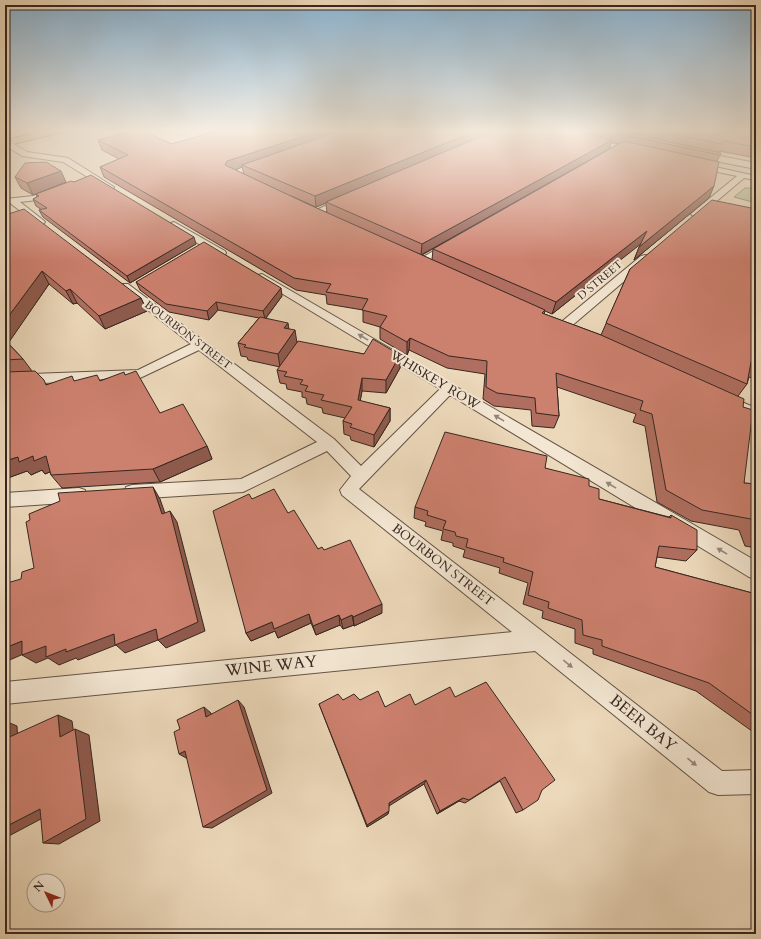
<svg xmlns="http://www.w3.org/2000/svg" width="761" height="939" viewBox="0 0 761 939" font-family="Cardo,serif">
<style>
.green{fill:#b3bf93;stroke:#75735a}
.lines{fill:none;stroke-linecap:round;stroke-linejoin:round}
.service-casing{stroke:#645346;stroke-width:2}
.minor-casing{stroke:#645346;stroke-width:2}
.primary-casing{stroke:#372720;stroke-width:2}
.service{fill:#f3e6d2;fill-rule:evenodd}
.minor{fill:#f3e6d2;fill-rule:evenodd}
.primary{fill:#e6bc7d;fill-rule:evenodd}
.wall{fill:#af6e5f;stroke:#372720;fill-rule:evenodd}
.shaded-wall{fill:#8f5a4d;stroke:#372720}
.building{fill:#cc806e;stroke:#372720}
.oneway{fill:#958679}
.labels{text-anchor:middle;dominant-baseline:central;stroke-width:4;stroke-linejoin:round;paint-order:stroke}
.far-street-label{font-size:11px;fill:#372720;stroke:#f3e6d2}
.street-label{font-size:13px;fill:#372720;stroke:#f3e6d2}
.near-street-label{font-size:16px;fill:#372720;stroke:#f3e6d2}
</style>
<rect width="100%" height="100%" fill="#ecd8ba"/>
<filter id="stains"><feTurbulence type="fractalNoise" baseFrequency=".005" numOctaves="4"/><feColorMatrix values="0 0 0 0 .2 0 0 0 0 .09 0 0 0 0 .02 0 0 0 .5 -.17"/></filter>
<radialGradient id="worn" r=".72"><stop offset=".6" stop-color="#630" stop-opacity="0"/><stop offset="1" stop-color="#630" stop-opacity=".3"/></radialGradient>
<path class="green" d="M 745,188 L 756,188 L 756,203 L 734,197 Z"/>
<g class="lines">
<g class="service-casing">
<path id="service" d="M 547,130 L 557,130 L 638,150 L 639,152 L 635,154 L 548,131 Z
M 5,141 L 9,141 L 27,152 L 68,158 L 114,187 L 113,189 L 107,189 L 63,162 L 22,156 L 5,145 Z
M 694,163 L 697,163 L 756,176 L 756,180 L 744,178 L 699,216 L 693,216 L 691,214 L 693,212 L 737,176 L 694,167 Z
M 57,187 L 60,188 L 61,190 L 60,192 L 37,200 L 20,202 L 43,220 L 45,222 L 43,224 L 37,224 L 10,203 L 5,203 L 5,199 L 33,196 Z
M 346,196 L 349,197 L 350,199 L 349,201 L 318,215 L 312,215 L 310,213 Z
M 174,222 L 225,251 L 226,253 L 225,255 L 217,255 L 171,227 L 169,225 L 171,223 Z
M 451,241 L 456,244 L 455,246 L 425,263 L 421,264 L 416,261 Z
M 645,255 L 649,256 L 650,258 L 649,260 L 568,329 L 560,329 L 558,326 L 560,323 L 641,256 Z
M 262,274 L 756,561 L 756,579 L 749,577 L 450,395 L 359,489 L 722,771 L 756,770 L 756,794 L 718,795 L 709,792 L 535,651 L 5,704 L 5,682 L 512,632 L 342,495 L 340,490 L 351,476 L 327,451 L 243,492 L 132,499 L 126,497 L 124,492 L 126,487 L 132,485 L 241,479 L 317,442 L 199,350 L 140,378 L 5,385 L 5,375 L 138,370 L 191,344 L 120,288 L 118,286 L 120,284 L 128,284 L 334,439 L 361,466 L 440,389 L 258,279 L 257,277 L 258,275 Z
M 732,398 L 756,408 L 756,419 L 727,406 L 725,403 L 727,400 Z
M 79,488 L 85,490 L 87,495 L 85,500 L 79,502 L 5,507 L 5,493 Z"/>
</g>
<g class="minor-casing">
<path id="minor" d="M 689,150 L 756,163 L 756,169 L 685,155 L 684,153 Z"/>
</g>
<g class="primary-casing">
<path id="primary" d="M 49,130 L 64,130 L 62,132 L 5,146 L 5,140 Z"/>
</g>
<use href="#service" class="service"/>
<use href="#minor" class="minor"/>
<use href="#primary" class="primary"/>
</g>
<path class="wall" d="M 220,130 L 756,130 L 756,148 L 751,157 L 719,151 L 718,152 L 720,155 L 717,161 L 709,198 L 634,260 L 641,243 L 552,314 L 545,311 L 544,314 L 601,335 L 630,269 L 756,209 L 756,376 L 754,379 L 749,377 L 747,384 L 738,396 L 743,407 L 744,483 L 756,484 L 756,548 L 745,546 L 739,530 L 691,521 L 657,502 L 645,426 L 633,422 L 636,414 L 557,387 L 559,416 L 554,428 L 532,426 L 531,410 L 494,406 L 483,399 L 485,374 L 447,368 L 409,350 L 407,355 L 380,339 L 380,327 L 363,322 L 363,310 L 327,304 L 326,295 L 296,290 L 104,177 L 100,167 L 119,159 L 102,150 L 98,140 L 172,144 ZM 611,142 L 619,144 L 609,149 ZM 589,161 L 433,249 L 432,260 L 422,255 ZM 242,167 L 244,174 L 235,170 ZM 291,196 L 316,207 L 326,203 L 327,213 Z
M 15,177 L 66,182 L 33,195 L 21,188 Z
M 36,194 L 196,244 L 130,283 L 43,217 L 39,210 L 42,210 L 36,206 L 33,199 L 37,197 Z
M 5,215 L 141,298 L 147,311 L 105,329 L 77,303 L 73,304 L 49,284 L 8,343 L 23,359 L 32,371 L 47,385 L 75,381 L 101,380 L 125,375 L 160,413 L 207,446 L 212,459 L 160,482 L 62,488 L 51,475 L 50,472 L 45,474 L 42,470 L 31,475 L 27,471 L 5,479 Z
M 136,282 L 282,296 L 266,318 L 289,329 L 297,343 L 364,354 L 400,355 L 400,368 L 386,393 L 362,391 L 360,401 L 390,408 L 390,421 L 374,447 L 351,440 L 350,436 L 344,434 L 343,421 L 345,418 L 323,413 L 322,408 L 307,404 L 306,398 L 302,397 L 302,392 L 287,389 L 286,384 L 280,383 L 277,370 L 280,367 L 248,360 L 247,357 L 241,356 L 238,343 L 259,318 L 218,310 L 209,320 L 169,312 L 140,290 Z
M 545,468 L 589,486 L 599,499 L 669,517 L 671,515 L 697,550 L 686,561 L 657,557 L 655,567 L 756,594 L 756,734 L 696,691 L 593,654 L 593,649 L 575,643 L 575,629 L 542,618 L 543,611 L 523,604 L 528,583 L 499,573 L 500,568 L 463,557 L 465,550 L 453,546 L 453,543 L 441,540 L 443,531 L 425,526 L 426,522 L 414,518 L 415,507 Z
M 252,499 L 288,513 L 318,549 L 324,550 L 382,613 L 354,626 L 354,625 L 343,629 L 340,625 L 316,635 L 311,623 L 278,638 L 275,631 L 251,641 L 246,633 Z
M 455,697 L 542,790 L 523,810 L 516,813 L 500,781 L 465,803 L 459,801 L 437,814 L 424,784 L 389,805 L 388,814 L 367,827 L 319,704 L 343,700 L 360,700 L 385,707 L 415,705 Z"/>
<path class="shaded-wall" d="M 323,130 L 352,130 L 242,165 L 242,167 L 230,172 L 225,165 L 227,161 Z
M 478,130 L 499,130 L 326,202 L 326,203 L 316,207 L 315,196 Z
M 612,140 L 609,149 L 421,255 L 422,244 Z
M 61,171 L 66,182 L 33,195 L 27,183 Z
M 714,186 L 709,198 L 634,260 L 639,247 Z
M 647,231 L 642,243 L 552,314 L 556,302 Z
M 194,237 L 196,244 L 130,283 L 127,276 Z
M 42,271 L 49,284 L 7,345 L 5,343 L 5,321 Z
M 281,288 L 282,296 L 265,319 L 263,311 Z
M 70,289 L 77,303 L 73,304 L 66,291 Z
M 141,298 L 147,311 L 105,329 L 99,316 Z
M 216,302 L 218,310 L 209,320 L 207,311 Z
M 288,323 L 290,336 L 284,328 Z
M 295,330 L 297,343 L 280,367 L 278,354 Z
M 410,338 L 409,350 L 407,355 L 407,342 Z
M 400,355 L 400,368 L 386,393 L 386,380 Z
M 362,378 L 362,391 L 358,413 L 358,400 Z
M 390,408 L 390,421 L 374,447 L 374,435 Z
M 207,446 L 212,459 L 160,482 L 153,469 Z
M 46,456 L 56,469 L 45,474 L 42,470 L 31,475 L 27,471 L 5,479 L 5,461 L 18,457 Z
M 153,487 L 160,499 L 169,525 L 162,514 Z
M 170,511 L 177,522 L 205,631 L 166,648 L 158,640 L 125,653 L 116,645 L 78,660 L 76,658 L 59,665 L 48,658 L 36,663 L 22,655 Z
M 382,604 L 382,613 L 354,626 L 353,617 Z
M 309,614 L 311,623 L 278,638 L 275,631 L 251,641 L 246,633 L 272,622 Z
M 339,615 L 340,625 L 316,635 L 313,626 Z
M 352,615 L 354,625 L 343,629 L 341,620 Z
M 22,641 L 35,649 L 5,662 L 5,648 Z
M 238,700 L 244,707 L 272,793 L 212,828 L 203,827 Z
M 204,707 L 211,713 L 214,723 L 206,717 Z
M 58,715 L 72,721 L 75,742 L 60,737 Z
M 5,721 L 17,726 L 18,746 L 5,742 Z
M 75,729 L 89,735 L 100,821 L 59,844 L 43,843 Z
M 185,751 L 188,759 L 179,754 Z
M 426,780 L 424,784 L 389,806 L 389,803 Z
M 463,798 L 459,801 L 437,814 L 440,811 Z
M 40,809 L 56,811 L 5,838 L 5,827 Z
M 389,811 L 388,814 L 367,827 L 367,825 Z"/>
<path class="building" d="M 137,130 L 141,130 L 172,144 L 220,130 L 323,130 L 227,161 L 225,165 L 310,205 L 545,310 L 542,313 L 601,335 L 744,399 L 743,407 L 753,410 L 744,483 L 756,484 L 756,532 L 751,519 L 702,510 L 666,490 L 652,414 L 640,410 L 643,401 L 556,373 L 559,416 L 536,413 L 535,398 L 497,393 L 486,387 L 487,361 L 449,356 L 410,338 L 407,342 L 380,327 L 387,316 L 362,310 L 368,299 L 326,292 L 331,284 L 294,278 L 100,167 L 128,155 L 98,140 Z
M 342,130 L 478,130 L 315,196 L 242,165 Z
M 496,130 L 575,130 L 612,140 L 422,244 L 326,202 Z
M 602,130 L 617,130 L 688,146 L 721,153 L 720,155 L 624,135 Z
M 655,130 L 738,130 L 756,134 L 756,147 L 723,141 L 722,144 Z
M 624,141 L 719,162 L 714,186 L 639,247 L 647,231 L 556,302 L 433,249 Z
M 46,162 L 61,171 L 27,183 L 15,177 L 25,163 Z
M 91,175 L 194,237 L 127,276 L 39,210 L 47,208 L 33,199 L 39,196 L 36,194 L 71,181 L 74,182 Z
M 712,200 L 756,209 L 756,363 L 751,362 L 747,384 L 606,323 L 630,269 Z
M 24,209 L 141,298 L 99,316 L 70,289 L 66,291 L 42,271 L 5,321 L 5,215 Z
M 204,242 L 281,288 L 263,311 L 216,302 L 207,311 L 166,304 L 136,282 Z
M 260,317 L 288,323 L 284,328 L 295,330 L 278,354 L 244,347 L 246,345 L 238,343 Z
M 373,339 L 400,355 L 386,380 L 362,378 L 358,400 L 390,408 L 374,435 L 350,427 L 352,424 L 343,421 L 352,407 L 321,400 L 324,395 L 305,391 L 308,386 L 300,384 L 303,380 L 284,376 L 287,372 L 277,370 L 298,341 L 364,354 Z
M 5,340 L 23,359 L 5,360 Z
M 35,371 L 44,380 L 46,385 L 72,376 L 74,381 L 97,375 L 100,381 L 124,372 L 125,375 L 136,371 L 160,413 L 183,404 L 207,446 L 153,469 L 51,475 L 46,456 L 34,461 L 33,456 L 19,462 L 18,457 L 5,461 L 5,372 Z
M 445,432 L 547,456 L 545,468 L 589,479 L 589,486 L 599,489 L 599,499 L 671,518 L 671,515 L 697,530 L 697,550 L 659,546 L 655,567 L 756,594 L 756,717 L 709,683 L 602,646 L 602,640 L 583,635 L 582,620 L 548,608 L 549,602 L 528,595 L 533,572 L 503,562 L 504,558 L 466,547 L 468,539 L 456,536 L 455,532 L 443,529 L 446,521 L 427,515 L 428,511 L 415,507 Z
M 153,487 L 162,514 L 170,511 L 198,622 L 158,640 L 156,629 L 115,645 L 114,634 L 66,652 L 66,649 L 46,657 L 46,646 L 22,655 L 22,641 L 5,648 L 5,617 L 7,616 L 7,583 L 21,579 L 22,572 L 34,568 L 26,522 L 30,520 L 29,514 L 60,501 L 58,493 Z
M 274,489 L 288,513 L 294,510 L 318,549 L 322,547 L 324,550 L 350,540 L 382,604 L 353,617 L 352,615 L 341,620 L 339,615 L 313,626 L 309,614 L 274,629 L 272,622 L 246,633 L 213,511 L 249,494 L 252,499 Z
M 486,682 L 555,780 L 542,790 L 538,800 L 523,810 L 505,777 L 469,800 L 463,798 L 440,811 L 426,780 L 389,803 L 389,811 L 367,825 L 319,704 L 338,694 L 343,700 L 354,694 L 360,700 L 378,691 L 385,707 L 410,694 L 415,705 L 450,687 L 455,697 Z
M 238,700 L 267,790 L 203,827 L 185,751 L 179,754 L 174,732 L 180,729 L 177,720 L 204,707 L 206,717 Z
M 58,715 L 60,737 L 75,729 L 86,819 L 43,843 L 40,809 L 5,827 L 5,739 Z"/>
<defs><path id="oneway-solid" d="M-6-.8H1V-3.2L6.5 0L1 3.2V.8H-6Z"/></defs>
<g class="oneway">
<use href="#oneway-solid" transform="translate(363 337) rotate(-149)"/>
<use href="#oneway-solid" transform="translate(499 418) rotate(-149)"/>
<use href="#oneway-solid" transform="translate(611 485) rotate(-149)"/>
<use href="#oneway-solid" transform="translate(722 551) rotate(-149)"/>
<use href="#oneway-solid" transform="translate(568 664) rotate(39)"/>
<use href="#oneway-solid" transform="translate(692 762) rotate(39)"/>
</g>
<linearGradient id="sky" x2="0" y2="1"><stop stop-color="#8ab6d6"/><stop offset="0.5" stop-color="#f6ede0"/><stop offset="1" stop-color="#f6ede0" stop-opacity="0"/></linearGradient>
<rect width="761" height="261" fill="url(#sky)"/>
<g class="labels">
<g class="far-street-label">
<text transform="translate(600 280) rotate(-40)">D STREET</text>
<text transform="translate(188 335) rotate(37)">BOURBON STREET</text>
</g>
<g class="street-label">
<text transform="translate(435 380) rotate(31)">WHISKEY ROW</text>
<text transform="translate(443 565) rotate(38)">BOURBON STREET</text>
</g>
<g class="near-street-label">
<text transform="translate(271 666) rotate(-6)">WINE WAY</text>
<text transform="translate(643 723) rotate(39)">BEER BAY</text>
</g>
</g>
<rect width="761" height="939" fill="none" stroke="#ecd8ba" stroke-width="20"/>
<rect x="6" y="6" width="749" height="927" fill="none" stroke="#372720" stroke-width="2"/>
<rect x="10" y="10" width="741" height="919" fill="none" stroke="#372720"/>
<g transform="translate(46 893) rotate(313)"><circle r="19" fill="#f3e6d2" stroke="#a89a8b"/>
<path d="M0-3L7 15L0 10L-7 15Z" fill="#8f2418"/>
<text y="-6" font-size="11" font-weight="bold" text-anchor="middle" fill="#372720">N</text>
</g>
<rect width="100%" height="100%" filter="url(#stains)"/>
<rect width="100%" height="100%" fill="url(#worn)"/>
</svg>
